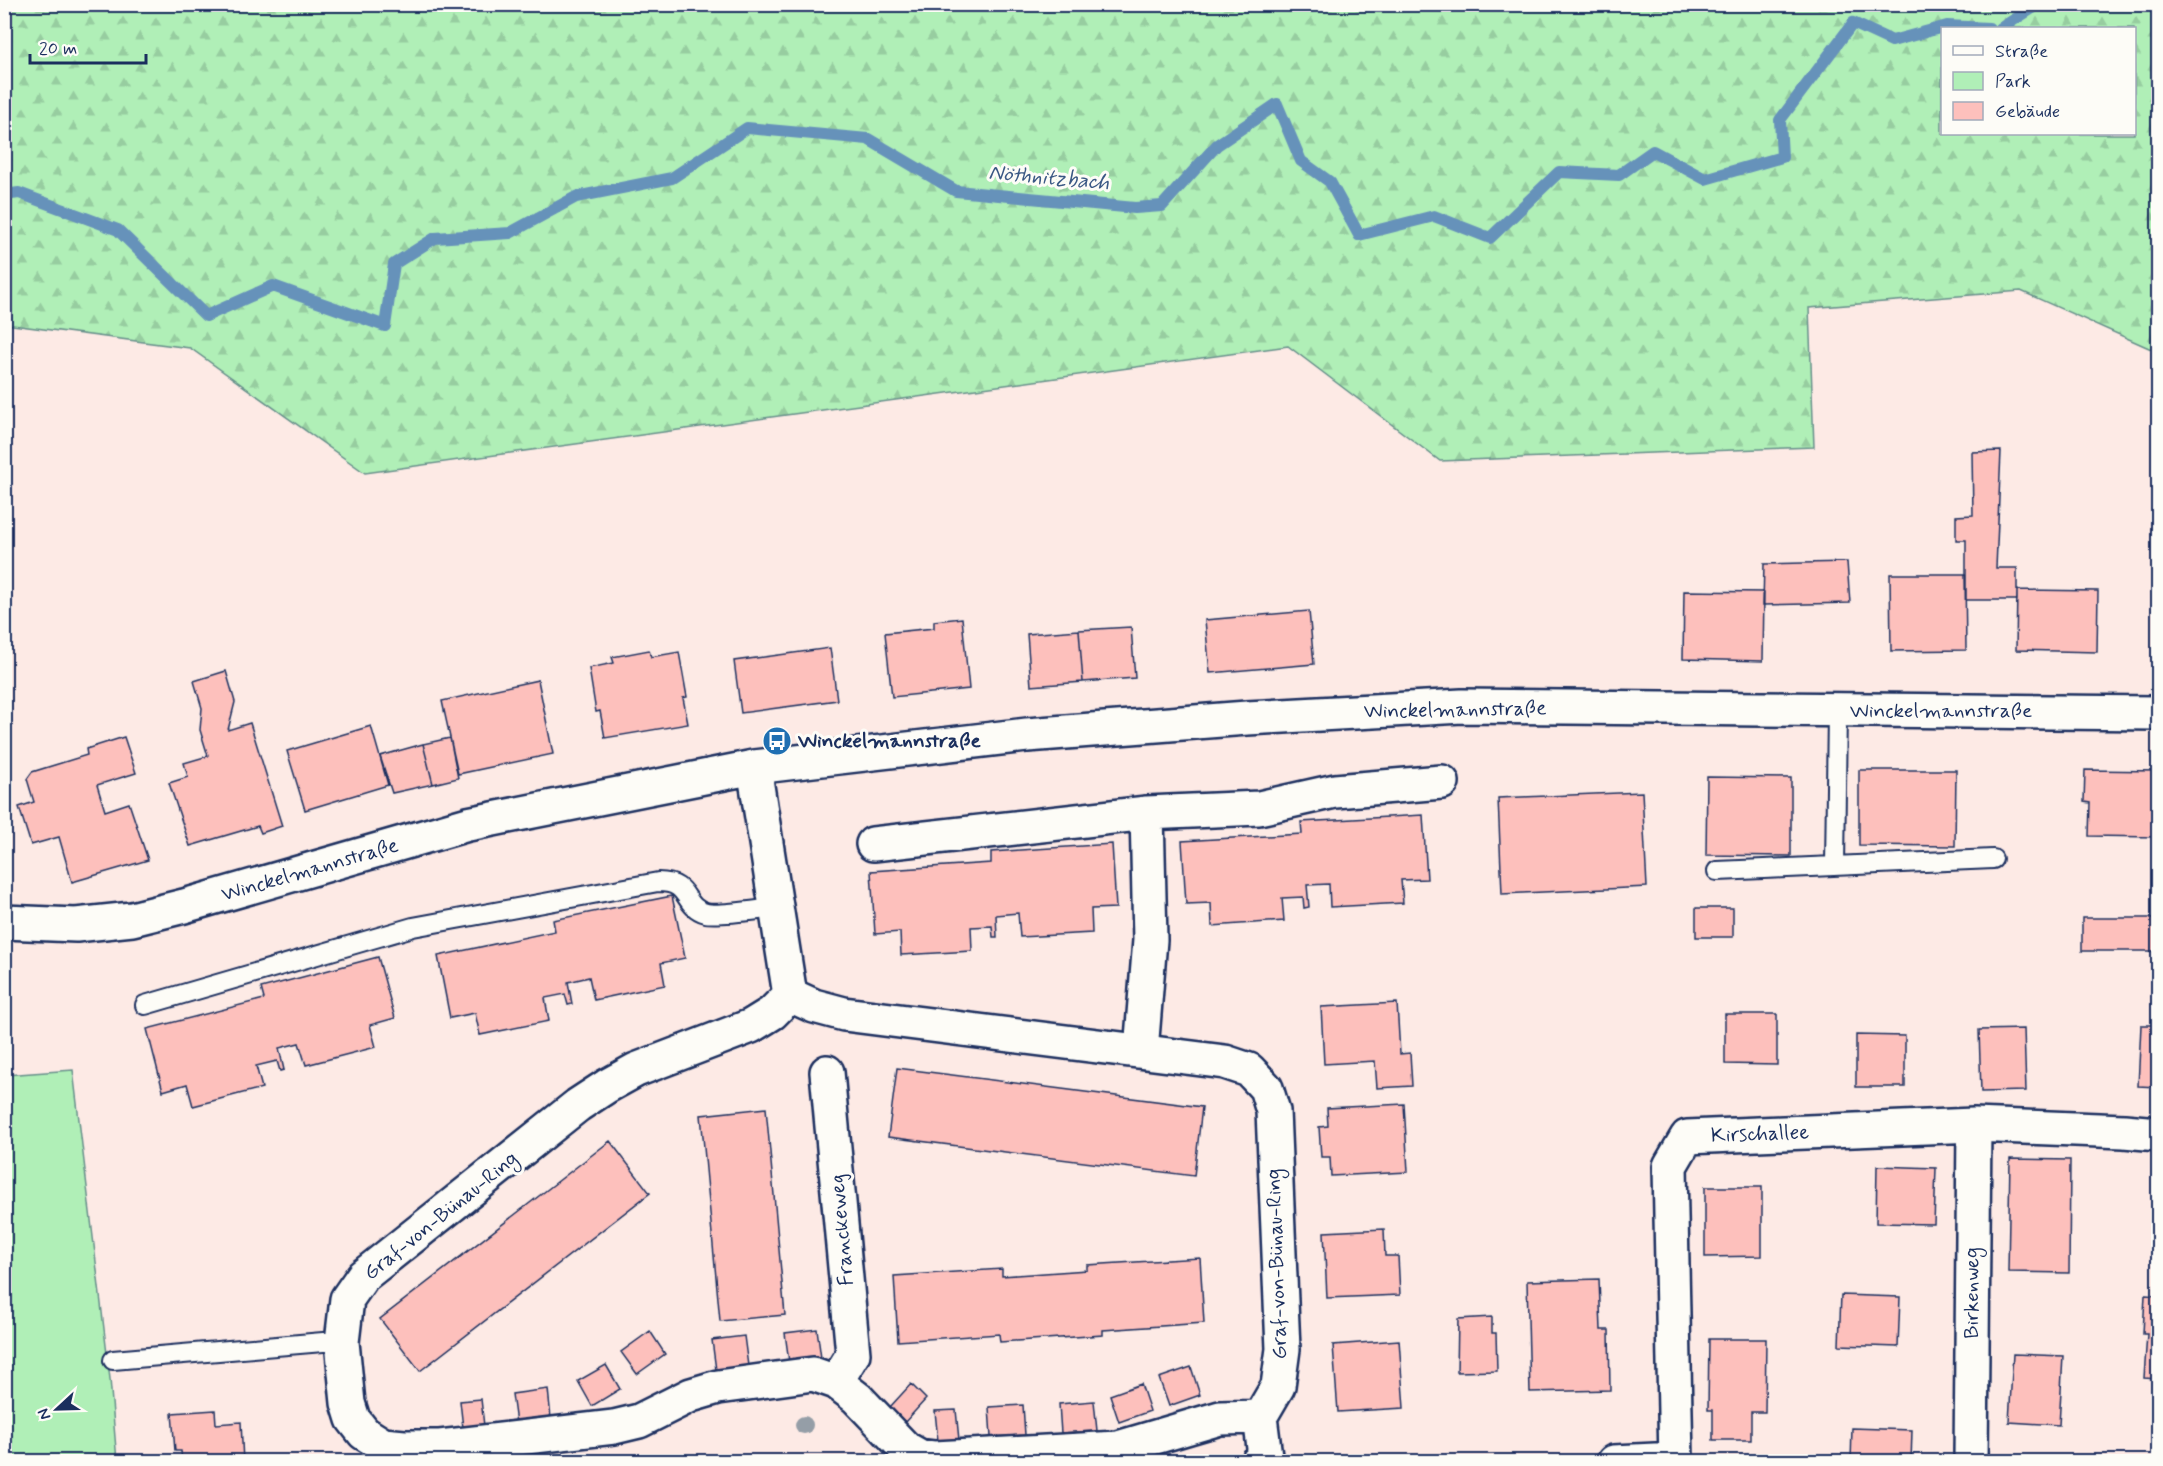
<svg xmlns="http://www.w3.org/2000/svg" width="2163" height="1466" viewBox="0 0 2163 1466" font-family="Mynerve,sans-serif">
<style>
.forest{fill:url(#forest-firs);stroke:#668f8a;stroke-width:1.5;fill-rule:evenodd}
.green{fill:#b0efb7;stroke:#668f8a;stroke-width:1.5}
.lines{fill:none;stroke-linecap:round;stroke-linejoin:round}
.stream{stroke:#6692ba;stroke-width:12}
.building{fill:#fdc0bc;stroke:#1b2f5e;stroke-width:1.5}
.lane-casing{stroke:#1b2f5e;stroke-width:22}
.street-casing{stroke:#1b2f5e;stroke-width:38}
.lane{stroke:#fdfcf7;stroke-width:18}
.street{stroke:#fdfcf7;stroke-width:33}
.tree{fill:#959ea7}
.labels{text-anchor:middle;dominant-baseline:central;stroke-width:6;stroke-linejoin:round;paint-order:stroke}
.street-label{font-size:21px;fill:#1b2f5e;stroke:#fdfcf7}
.poi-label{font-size:21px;font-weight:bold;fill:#1b2f5e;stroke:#fdfcf7;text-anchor:start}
.water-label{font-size:22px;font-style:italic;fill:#3a5884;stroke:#fdfcf7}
</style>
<defs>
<pattern id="forest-firs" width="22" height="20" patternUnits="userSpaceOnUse" patternTransform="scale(1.5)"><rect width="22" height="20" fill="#b0efb7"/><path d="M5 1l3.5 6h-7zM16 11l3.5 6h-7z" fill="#97cda0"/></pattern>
</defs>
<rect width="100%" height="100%" fill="#fdeae5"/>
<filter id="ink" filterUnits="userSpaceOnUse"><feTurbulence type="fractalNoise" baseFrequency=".0167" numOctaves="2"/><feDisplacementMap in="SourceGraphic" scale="12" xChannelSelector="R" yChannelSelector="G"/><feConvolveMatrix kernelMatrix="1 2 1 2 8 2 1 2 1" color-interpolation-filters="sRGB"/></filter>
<g filter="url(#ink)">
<path class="forest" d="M 5,4 L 2158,5 L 2158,352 L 2021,291 L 1809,308 L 1814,447 L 1440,461 L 1288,346 L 365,473 L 190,348 L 5,324 ZM 1942,28 L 2134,28 L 2134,134 L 1942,134 Z"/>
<path class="green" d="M 73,1070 L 110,1379 L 117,1461 L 5,1462 L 5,1075 Z"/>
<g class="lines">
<path class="stream" d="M 2001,28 L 2039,4
M 4,195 L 19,193 L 118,230 L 206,316 L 273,286 L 385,326 L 394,264 L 435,238 L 510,233 L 576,197 L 672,178 L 747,128 L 868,139 L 956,191 L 1135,208 L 1162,206 L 1217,145 L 1277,104 L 1301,161 L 1330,182 L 1359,235 L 1434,216 L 1490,238 L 1559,172 L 1619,175 L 1653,151 L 1705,179 L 1782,157 L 1780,120 L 1853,23 L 1892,41 L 1947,26 L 1989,28"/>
</g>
<path class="building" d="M 2001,451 L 1996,568 L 2017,568 L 2017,600 L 1966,600 L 1966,540 L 1956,540 L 1956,516 L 1973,515 L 1972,452 Z
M 1847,562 L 1850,603 L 1763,605 L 1764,564 Z
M 1890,574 L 1965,574 L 1966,650 L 1891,651 Z
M 2017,590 L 2098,591 L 2097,652 L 2016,650 Z
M 1684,591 L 1764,592 L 1763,661 L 1683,659 Z
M 1309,611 L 1314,664 L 1210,673 L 1205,620 Z
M 962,618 L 969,689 L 892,697 L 885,633 L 934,628 L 934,621 Z
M 1131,627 L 1135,678 L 1083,682 L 1079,630 Z
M 1079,630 L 1083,682 L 1031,686 L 1027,634 Z
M 830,648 L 837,700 L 741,713 L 734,661 Z
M 649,650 L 651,657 L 679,652 L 687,697 L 683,698 L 688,724 L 605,738 L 600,711 L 596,712 L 589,668 L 614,663 L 612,657 Z
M 226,671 L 235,702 L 228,730 L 250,723 L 282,826 L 261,833 L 258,826 L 190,846 L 169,783 L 188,777 L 184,763 L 208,756 L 200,730 L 202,708 L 194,681 Z
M 538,680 L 553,754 L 458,774 L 442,701 Z
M 371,726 L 388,785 L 305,810 L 287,751 Z
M 124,737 L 136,773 L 97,785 L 105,811 L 129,803 L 148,860 L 72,882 L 59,837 L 31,845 L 19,807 L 34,802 L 27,779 L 32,772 L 87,755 L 86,749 Z
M 450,738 L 458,778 L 433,784 L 423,744 Z
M 423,744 L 433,784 L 392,793 L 380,756 Z
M 1859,770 L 1956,770 L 1955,846 L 1859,845 Z
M 2085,770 L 2158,771 L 2158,837 L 2089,836 L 2090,803 L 2084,802 Z
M 1707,777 L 1791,778 L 1791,856 L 1706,855 Z
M 1642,792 L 1647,887 L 1502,894 L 1498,798 Z
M 1423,815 L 1427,879 L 1401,880 L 1403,903 L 1330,907 L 1329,884 L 1307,885 L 1309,907 L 1304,908 L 1303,897 L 1282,898 L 1284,921 L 1212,926 L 1211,903 L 1186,904 L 1182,841 L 1302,834 L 1301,822 Z
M 1112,844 L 1116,908 L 1091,909 L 1092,933 L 1020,937 L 1018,913 L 996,915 L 997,937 L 993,937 L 992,926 L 971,927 L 972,951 L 901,955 L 900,932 L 875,934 L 871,871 L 991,863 L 991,852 Z
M 672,896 L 685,958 L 661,963 L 665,985 L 594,1000 L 589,977 L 568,982 L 572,1004 L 568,1005 L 565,994 L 545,998 L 549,1021 L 480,1035 L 475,1013 L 450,1018 L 438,956 L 555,931 L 553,920 Z
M 1696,908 L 1733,908 L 1733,937 L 1696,937 Z
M 2082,918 L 2158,918 L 2158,951 L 2082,951 Z
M 378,957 L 395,1018 L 370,1025 L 376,1047 L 306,1065 L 299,1043 L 279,1048 L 284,1070 L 280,1071 L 277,1061 L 256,1066 L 262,1088 L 193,1106 L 187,1084 L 163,1091 L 147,1029 L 264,999 L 261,988 Z
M 1397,1003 L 1400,1054 L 1410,1053 L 1412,1086 L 1377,1088 L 1375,1061 L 1324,1064 L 1321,1007 Z
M 1725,1014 L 1777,1014 L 1777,1065 L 1725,1064 Z
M 2141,1025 L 2158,1025 L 2158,1087 L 2138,1086 Z
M 2024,1029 L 2026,1091 L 1981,1092 L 1979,1030 Z
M 1856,1035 L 1905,1036 L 1905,1087 L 1856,1087 Z
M 897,1068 L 1202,1107 L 1194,1176 L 888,1137 Z
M 1404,1104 L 1408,1172 L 1331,1176 L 1330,1157 L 1321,1157 L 1319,1127 L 1328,1126 L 1327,1108 Z
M 766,1108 L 785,1315 L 720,1321 L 701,1115 Z
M 610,1141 L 650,1193 L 420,1371 L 380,1319 Z
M 2010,1159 L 2070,1160 L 2069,1273 L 2008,1272 Z
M 1877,1166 L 1936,1168 L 1934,1224 L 1876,1223 Z
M 1705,1187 L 1762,1187 L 1762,1256 L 1705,1257 Z
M 1384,1229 L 1385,1256 L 1398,1256 L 1400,1295 L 1327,1298 L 1324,1232 Z
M 1200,1258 L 1204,1323 L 1103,1330 L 1103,1335 L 1000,1342 L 999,1334 L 898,1341 L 894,1276 L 1002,1269 L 1002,1276 L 1087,1270 L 1087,1265 Z
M 1599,1279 L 1601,1330 L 1609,1330 L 1610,1390 L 1530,1392 L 1527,1281 Z
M 1841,1295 L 1900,1297 L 1898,1347 L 1839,1345 Z
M 2145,1295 L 2158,1296 L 2158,1379 L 2144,1378 L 2147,1334 L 2143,1334 Z
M 1492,1317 L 1492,1333 L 1496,1333 L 1497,1371 L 1457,1372 L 1458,1319 Z
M 817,1329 L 821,1358 L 789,1362 L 785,1333 Z
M 650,1331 L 665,1354 L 637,1374 L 621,1352 Z
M 744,1336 L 748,1366 L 716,1370 L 712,1340 Z
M 1709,1339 L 1766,1339 L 1765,1412 L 1751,1412 L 1751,1440 L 1713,1440 L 1713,1410 L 1708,1410 Z
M 1399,1340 L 1404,1408 L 1338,1412 L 1333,1345 Z
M 2013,1354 L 2063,1356 L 2059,1425 L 2009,1422 Z
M 606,1365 L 620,1389 L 592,1406 L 578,1381 Z
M 1191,1367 L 1200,1395 L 1169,1406 L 1159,1378 Z
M 911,1384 L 926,1399 L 905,1422 L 890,1407 Z
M 1141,1384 L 1150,1411 L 1119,1422 L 1110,1395 Z
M 548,1389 L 551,1418 L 516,1423 L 512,1394 Z
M 481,1399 L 484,1426 L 463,1428 L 460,1401 Z
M 1094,1401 L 1097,1431 L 1061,1433 L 1059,1404 Z
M 1023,1405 L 1025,1435 L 991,1437 L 989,1407 Z
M 215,1410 L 216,1424 L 241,1422 L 243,1462 L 182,1462 L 181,1451 L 175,1451 L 172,1413 Z
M 956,1410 L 959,1440 L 938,1441 L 935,1411 Z
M 1852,1428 L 1912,1430 L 1911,1462 L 1851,1462 Z"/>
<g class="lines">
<g class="lane-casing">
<path id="lane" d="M 1835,866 L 1837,711
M 1717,871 L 1993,859
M 145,1005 L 413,927 L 658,882 C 692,882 681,906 706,913 C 717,916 763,909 776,908
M 113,1360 L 323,1342 L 342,1342"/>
</g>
<g class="street-casing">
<path id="street" d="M 754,767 L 790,995
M 873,844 L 1147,813 L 1259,808 L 1335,791 L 1442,782
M 4,922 L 76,925 L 132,919 L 184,906 L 468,824 L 754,767 L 1027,735 L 1247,718 L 1462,706 L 2158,713
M 790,995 L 814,1006 L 844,1014 L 1225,1062 L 1249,1070 L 1266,1088 L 1273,1111 L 1283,1349 L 1278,1386 L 1260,1417 L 1220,1418 L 1118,1448 L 935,1458 L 919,1456 L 905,1448 L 857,1398 L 836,1382 L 813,1374 L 718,1387 L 691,1395 L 639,1421 L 614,1427 L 440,1447 L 404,1447 L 383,1445 L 364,1433 L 353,1419 L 348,1403 L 342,1342 L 347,1299 L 363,1276 L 578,1105 L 607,1086 L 636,1070 L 751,1026 L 772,1013 Z
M 1141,1051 L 1150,940 L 1147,813
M 827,1072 L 853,1354 L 836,1382
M 1258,1462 L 1265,1456 L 1260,1417
M 1614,1462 L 1676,1459
M 1676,1462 L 1670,1166 L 1687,1137 L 1974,1125 L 2124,1131 L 2158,1134
M 1971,1462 L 1974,1125"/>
</g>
<use href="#lane" class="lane"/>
<use href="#street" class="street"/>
</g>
<circle class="tree" cx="804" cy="1425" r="9"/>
</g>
<defs>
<g id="bus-disc" transform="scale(1.5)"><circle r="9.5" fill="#1f6fb2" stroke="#fdfcf7"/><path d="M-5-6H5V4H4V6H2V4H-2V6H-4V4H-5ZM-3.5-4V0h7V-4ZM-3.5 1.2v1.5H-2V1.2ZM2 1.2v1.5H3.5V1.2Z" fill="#fff"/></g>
</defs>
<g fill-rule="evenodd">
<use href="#bus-disc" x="777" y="741"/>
</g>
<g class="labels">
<g class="street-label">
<text transform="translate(1455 710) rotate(-1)">Winckelmannstraße</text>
<text x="1941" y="711">Winckelmannstraße</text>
<text transform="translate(310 870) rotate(-16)">Winckelmannstraße</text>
<text transform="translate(1760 1134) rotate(-2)">Kirschallee</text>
<text transform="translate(441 1216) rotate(-39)">Graf-von-Bünau-Ring</text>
<text transform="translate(842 1230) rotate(-95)">Franckeweg</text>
<text transform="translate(1277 1264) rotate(-92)">Graf-von-Bünau-Ring</text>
<text transform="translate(1972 1293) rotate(-90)">Birkenweg</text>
</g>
<g class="poi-label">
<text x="798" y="741">Winckelmannstraße</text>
</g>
<g class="water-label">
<text transform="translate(1049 178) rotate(5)">Nöthnitzbach</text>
</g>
</g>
<rect width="2163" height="1466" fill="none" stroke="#fdfcf7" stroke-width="24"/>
<rect x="12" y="12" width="2139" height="1442" fill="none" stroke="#1b2f5e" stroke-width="2" filter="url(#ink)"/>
<rect x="1941" y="27" width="195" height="108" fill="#fdfcf7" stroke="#a3aaba" stroke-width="1.5"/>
<rect x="1953" y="46" width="30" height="9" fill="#fdfcf7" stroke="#a3aaba" stroke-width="1.5"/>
<text x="1995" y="57" font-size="18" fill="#1b2f5e">Straße</text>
<rect x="1953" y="72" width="30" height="18" fill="#b0efb7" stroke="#a3aaba" stroke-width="1.5"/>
<text x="1995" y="87" font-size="18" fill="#1b2f5e">Park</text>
<rect x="1953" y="102" width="30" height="18" fill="#fdc0bc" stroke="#a3aaba" stroke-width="1.5"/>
<text x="1995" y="117" font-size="18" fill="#1b2f5e">Gebäude</text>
<g transform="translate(57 1409) rotate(248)" stroke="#fdfcf7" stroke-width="4.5" paint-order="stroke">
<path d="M0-4.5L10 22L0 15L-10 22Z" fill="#1b2f5e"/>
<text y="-9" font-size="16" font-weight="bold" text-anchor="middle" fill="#1b2f5e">N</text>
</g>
<path d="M30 54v9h116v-9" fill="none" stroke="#1b2f5e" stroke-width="3"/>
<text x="39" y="54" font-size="18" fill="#1b2f5e" stroke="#fdfcf7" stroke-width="4.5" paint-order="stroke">20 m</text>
</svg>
